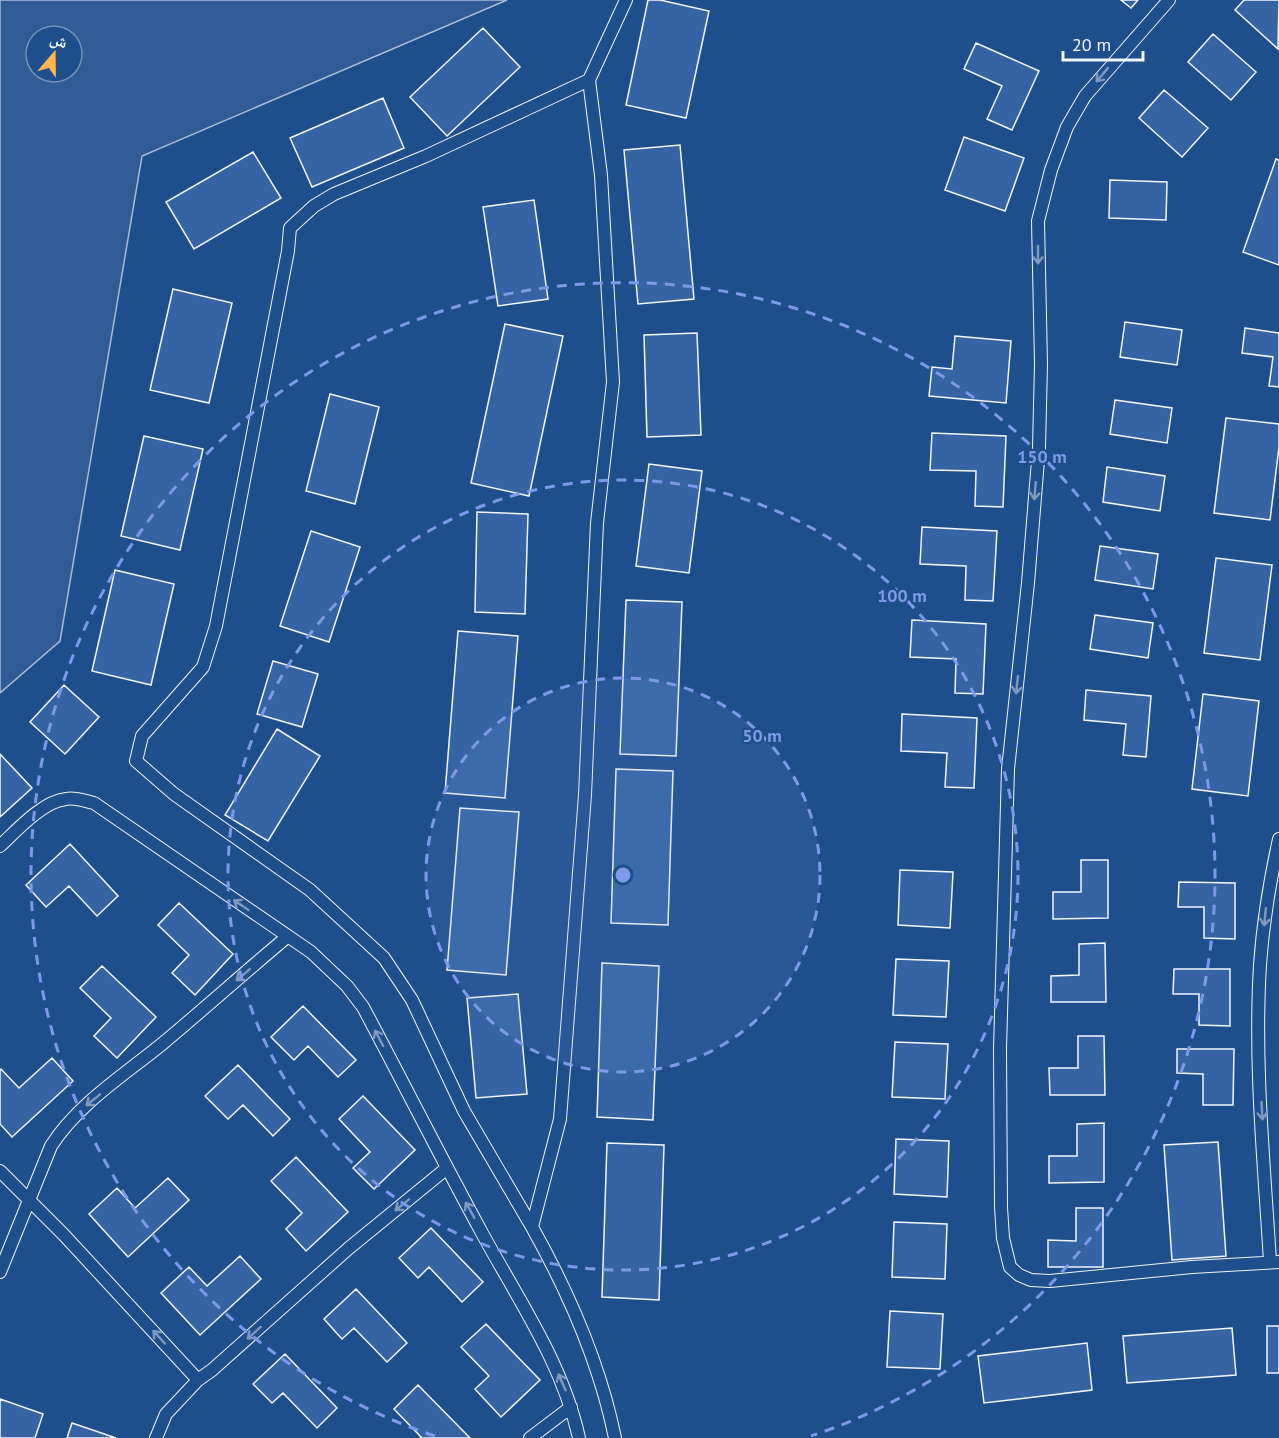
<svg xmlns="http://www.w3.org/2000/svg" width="1279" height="1438" viewBox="0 0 1279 1438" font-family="'PT Sans','Noto Naskh Arabic',sans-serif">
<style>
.built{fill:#305b95;stroke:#a8bbd7;stroke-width:1.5;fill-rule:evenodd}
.building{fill:#3563a3;stroke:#f2f6ff;stroke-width:1.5}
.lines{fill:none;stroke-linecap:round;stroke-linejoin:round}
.lane-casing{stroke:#f2f6ff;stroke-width:14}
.lane{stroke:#1f4e8c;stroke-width:12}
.oneway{stroke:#7e9ac0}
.ring{fill:none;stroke:#7d9aea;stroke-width:3;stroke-dasharray:10 8}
.centre{fill:#7d9aea;stroke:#1f4e8c;stroke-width:3}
.ring-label{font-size:18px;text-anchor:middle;font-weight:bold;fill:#7d9aea;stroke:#1f4e8c;stroke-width:4.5;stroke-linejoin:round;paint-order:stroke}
</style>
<rect width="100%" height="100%" fill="#1f4e8c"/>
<path class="built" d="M 0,0 L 507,0 L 142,156 L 60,641 L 0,693 ZM 36,36 L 72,36 L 72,72 L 36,72 Z"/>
<path class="building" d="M 648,0 L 660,0 L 709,11 L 686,118 L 626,105 Z
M 1121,0 L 1138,0 L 1131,8 Z
M 1244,0 L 1279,0 L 1278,49 L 1235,10 Z
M 483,28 L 520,67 L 447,136 L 410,97 Z
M 1213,34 L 1256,72 L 1231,100 L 1188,62 Z
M 976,43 L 1039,71 L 1012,130 L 987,119 L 1002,86 L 964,69 Z
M 1164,90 L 1208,128 L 1182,157 L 1139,118 Z
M 383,98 L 404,148 L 312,187 L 290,138 Z
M 964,137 L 1024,158 L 1005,211 L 945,190 Z
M 680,145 L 694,299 L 638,304 L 624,150 Z
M 253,152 L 281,198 L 194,249 L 166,202 Z
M 1276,159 L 1279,160 L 1279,265 L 1243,252 Z
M 1110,180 L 1167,182 L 1166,220 L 1109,218 Z
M 534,200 L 548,299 L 498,306 L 483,207 Z
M 173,289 L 232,303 L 209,403 L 150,390 Z
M 1125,322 L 1182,330 L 1177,365 L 1120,357 Z
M 505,324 L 563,336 L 529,496 L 471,483 Z
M 1245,328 L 1279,333 L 1279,387 L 1269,386 L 1273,357 L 1242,353 Z
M 697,333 L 701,435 L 647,437 L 644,335 Z
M 955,336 L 1011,341 L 1006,403 L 929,396 L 932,367 L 952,369 Z
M 330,394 L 379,407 L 355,504 L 306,491 Z
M 1115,400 L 1172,408 L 1167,443 L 1110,434 Z
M 1226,418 L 1279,424 L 1279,447 L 1270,520 L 1214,513 Z
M 932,433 L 1006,436 L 1003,507 L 975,506 L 976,471 L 930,470 Z
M 144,436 L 203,449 L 180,550 L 121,536 Z
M 649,464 L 702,471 L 689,573 L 636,566 Z
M 1107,467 L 1165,476 L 1160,511 L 1103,502 Z
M 477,512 L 528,514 L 525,614 L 475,612 Z
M 922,527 L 997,531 L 993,601 L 965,600 L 966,566 L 920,564 Z
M 311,531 L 360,547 L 329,642 L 280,626 Z
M 1100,546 L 1158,554 L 1153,589 L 1095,580 Z
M 1216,558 L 1272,565 L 1260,660 L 1204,653 Z
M 115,570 L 174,584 L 151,685 L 92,671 Z
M 626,600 L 682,602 L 676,756 L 620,754 Z
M 1095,615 L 1153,623 L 1148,658 L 1090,649 Z
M 912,620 L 986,624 L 983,694 L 955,693 L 956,659 L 910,657 Z
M 458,631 L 518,636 L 505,798 L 445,793 Z
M 273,661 L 318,674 L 302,727 L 257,714 Z
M 64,685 L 99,717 L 65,754 L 30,722 Z
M 1086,690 L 1151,696 L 1146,757 L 1123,755 L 1126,724 L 1084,720 Z
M 1203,694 L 1259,701 L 1248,796 L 1192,789 Z
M 902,714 L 977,718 L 974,788 L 945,787 L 947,753 L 901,751 Z
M 277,729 L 320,756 L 268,841 L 225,815 Z
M 0,754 L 32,788 L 0,817 Z
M 616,769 L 673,771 L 668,925 L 611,923 Z
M 460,808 L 519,812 L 506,975 L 447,970 Z
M 70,844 L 118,896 L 97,916 L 69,886 L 46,907 L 26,885 Z
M 1081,860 L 1108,860 L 1108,918 L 1053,919 L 1053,892 L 1081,892 Z
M 900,870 L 953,872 L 950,928 L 898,925 Z
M 1179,882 L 1235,883 L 1235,939 L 1204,938 L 1204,907 L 1178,907 Z
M 179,903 L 233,954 L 195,995 L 172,973 L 189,955 L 158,925 Z
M 1105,943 L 1106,1002 L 1051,1002 L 1051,976 L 1079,975 L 1079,944 Z
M 896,959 L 949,961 L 946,1017 L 893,1015 Z
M 602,963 L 659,966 L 653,1120 L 597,1117 Z
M 102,966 L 156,1017 L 117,1058 L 94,1036 L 111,1018 L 80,988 Z
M 1174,969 L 1230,969 L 1230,1026 L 1199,1025 L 1199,994 L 1173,994 Z
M 518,994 L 527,1094 L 476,1098 L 467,998 Z
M 303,1006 L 356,1060 L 338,1077 L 308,1046 L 294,1060 L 271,1037 Z
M 1078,1036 L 1104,1036 L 1105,1095 L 1050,1095 L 1049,1068 L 1078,1068 Z
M 895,1042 L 948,1044 L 945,1099 L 892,1097 Z
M 1177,1049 L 1234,1049 L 1233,1105 L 1203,1105 L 1203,1074 L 1177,1073 Z
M 52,1058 L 73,1081 L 12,1137 L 0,1124 L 0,1070 L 1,1069 L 19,1088 Z
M 238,1065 L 290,1119 L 273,1136 L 243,1105 L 228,1119 L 205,1096 Z
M 363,1096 L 415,1150 L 374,1189 L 353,1168 L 370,1152 L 339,1119 Z
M 1104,1123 L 1104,1182 L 1049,1183 L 1049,1156 L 1077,1156 L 1077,1124 Z
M 896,1139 L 949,1141 L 947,1197 L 894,1194 Z
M 1218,1142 L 1226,1256 L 1172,1260 L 1164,1145 Z
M 607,1143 L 664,1145 L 659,1300 L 602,1297 Z
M 296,1157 L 348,1212 L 306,1251 L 286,1229 L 302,1213 L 271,1181 Z
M 168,1178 L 189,1200 L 128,1257 L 89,1214 L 117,1188 L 135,1208 Z
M 1076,1208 L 1103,1208 L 1103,1267 L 1048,1267 L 1048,1240 L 1076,1241 Z
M 894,1222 L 947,1224 L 945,1279 L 892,1277 Z
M 431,1228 L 483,1282 L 462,1302 L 429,1267 L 418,1278 L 399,1258 Z
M 240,1256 L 261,1279 L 200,1335 L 161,1293 L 189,1267 L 207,1286 Z
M 356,1289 L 407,1343 L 387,1362 L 354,1328 L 342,1339 L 324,1319 Z
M 890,1311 L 943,1314 L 940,1369 L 887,1367 Z
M 486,1324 L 540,1380 L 501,1417 L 475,1389 L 489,1376 L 461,1347 Z
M 1267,1326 L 1279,1326 L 1279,1373 L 1267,1373 Z
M 1232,1328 L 1236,1375 L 1127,1383 L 1123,1336 Z
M 1087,1343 L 1092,1390 L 984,1403 L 978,1356 Z
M 285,1354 L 337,1408 L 317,1428 L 283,1393 L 272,1403 L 253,1384 Z
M 418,1385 L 470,1438 L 420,1438 L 421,1437 L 394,1409 Z
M 0,1399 L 43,1414 L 35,1438 L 0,1438 Z
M 72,1423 L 116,1438 L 67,1438 Z"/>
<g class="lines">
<g class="lane-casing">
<path id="lane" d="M 1169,0 L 1085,96 L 1067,127 L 1051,170 L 1038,221 L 1041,364 L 1039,448 L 1028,583 L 1008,769 L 1000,1049 L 1001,1207 L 1003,1238 L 1010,1267 L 1019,1275 L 1031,1280 L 1050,1281 L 1192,1267 L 1279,1262
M 0,846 C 16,831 43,801 66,799 C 75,797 85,801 94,803 L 311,952 L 347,986 L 363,1007 C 403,1082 441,1158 482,1233 C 518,1299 563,1364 579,1438
M 0,1171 L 64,1235 L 198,1380
M 532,1227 L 464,1111 L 412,1000 L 384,958 L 310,890 L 174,794 L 136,761 L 142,736 L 203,667 L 216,626 L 288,251 L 290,228 L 314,206 L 334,194 L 426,156 L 589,80
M 1270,1261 C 1264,1163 1254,1063 1260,965 C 1263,922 1270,880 1279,839
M 0,1272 L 51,1146 C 78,1104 124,1075 162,1044 C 204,1009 245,972 287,937
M 156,1438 L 166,1414 L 198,1380 L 212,1370 L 349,1248 L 447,1168
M 530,1438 L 571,1407
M 615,1438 C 600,1364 569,1293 532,1227 L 560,1119 L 585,795 L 597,523 L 613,382 L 601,175 L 589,80 L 626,0"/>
</g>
<use href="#lane" class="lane"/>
</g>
<defs><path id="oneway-shaft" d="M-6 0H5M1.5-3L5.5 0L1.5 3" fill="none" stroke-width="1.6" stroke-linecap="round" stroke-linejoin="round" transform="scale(1.5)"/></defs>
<g class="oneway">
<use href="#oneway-shaft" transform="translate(1102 75) rotate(130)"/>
<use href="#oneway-shaft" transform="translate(1038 255) rotate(90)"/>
<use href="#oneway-shaft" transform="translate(1035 491) rotate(95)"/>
<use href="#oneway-shaft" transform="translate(1017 685) rotate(96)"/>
<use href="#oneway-shaft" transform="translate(241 905) rotate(-146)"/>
<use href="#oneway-shaft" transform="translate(1265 917) rotate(96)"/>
<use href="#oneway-shaft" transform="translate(243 975) rotate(139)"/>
<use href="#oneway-shaft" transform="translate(379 1038) rotate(-118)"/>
<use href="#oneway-shaft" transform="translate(93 1100) rotate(141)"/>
<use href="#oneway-shaft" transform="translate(1262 1111) rotate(87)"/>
<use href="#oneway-shaft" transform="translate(402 1205) rotate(141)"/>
<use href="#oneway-shaft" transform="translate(470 1210) rotate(-119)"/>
<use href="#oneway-shaft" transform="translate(254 1333) rotate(138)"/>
<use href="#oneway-shaft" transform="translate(159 1337) rotate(-132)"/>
<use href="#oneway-shaft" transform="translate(562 1382) rotate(-114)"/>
</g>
<circle cx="623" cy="875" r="197" fill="#7d9aea" fill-opacity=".12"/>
<g class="ring">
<circle cx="623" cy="875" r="197"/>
<circle cx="623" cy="875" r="395"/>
<path d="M435 1436A592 592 0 1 1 811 1436"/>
</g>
<circle cx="623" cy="875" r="9" class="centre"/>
<g class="ring-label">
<text x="1042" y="463">150 m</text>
<text x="902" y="602">100 m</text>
<text x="762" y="742">50 m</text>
</g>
<g transform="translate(54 54) rotate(20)"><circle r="28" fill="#1f4e8c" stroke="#7391ba" stroke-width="1.5"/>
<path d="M0-4.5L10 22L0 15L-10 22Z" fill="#ffb74d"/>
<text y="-9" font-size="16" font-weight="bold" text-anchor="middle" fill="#f2f6ff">ش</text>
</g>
<path d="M1063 51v9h80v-9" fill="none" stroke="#f2f6ff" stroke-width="3"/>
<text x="1072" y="51" font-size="18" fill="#f2f6ff" stroke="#1f4e8c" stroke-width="4.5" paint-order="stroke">20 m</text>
</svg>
